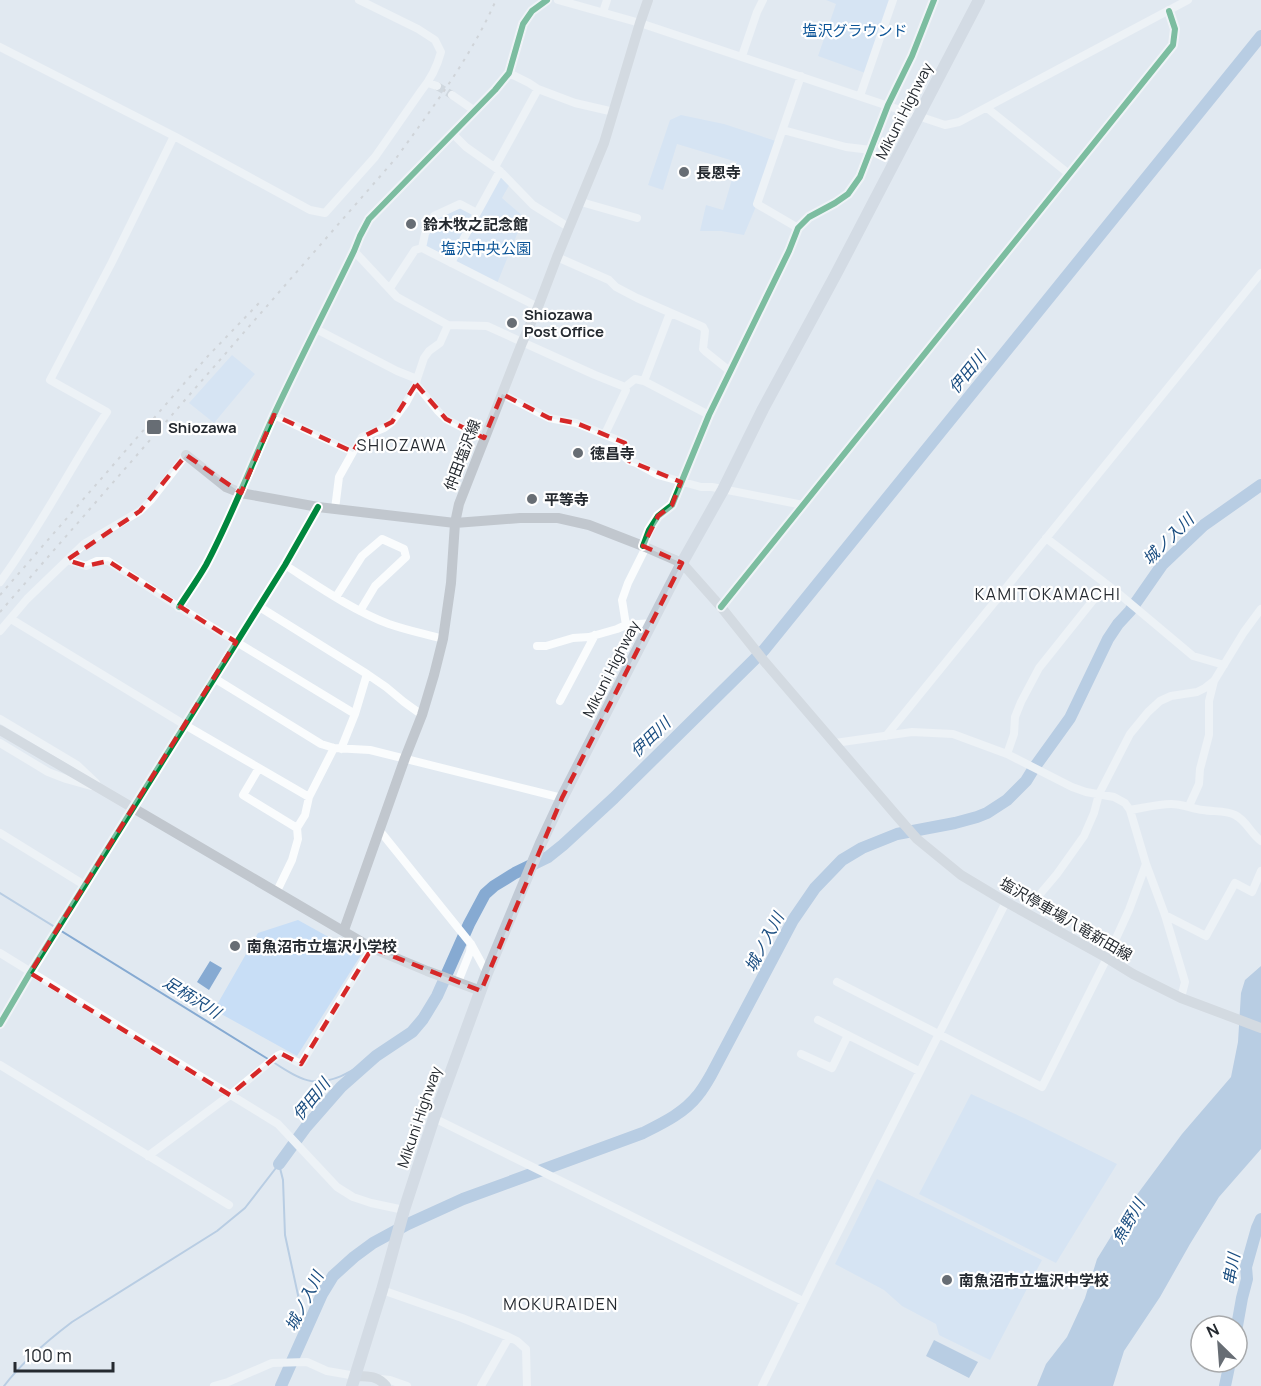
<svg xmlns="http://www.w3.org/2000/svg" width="1261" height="1386" viewBox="0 0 1261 1386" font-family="Manrope,'Noto Sans JP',sans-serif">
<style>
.green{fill:#c8def6}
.water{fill:#86aad2}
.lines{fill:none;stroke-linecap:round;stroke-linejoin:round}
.stream{stroke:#86aad2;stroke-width:2}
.river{stroke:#86aad2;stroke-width:12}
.minor-tunnel{stroke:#bbc3ca;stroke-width:8;stroke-dasharray:8 4;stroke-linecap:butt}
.minor{stroke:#fafcfd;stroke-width:8}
.major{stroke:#c1c7ce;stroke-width:10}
.highway{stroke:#c1cad5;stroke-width:12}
.rail{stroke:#b9babc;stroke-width:2;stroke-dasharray:3 6;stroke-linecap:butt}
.cycleway-casing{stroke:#fff;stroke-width:10}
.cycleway{stroke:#00873e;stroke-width:6}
.marked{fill:none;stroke:#d62828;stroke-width:4.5;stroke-dasharray:12 8;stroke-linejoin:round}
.poi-dot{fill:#676d74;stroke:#fff;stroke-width:2}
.labels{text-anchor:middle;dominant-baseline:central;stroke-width:4.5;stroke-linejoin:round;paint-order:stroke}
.park-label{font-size:15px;fill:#0b5497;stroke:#fff}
.street-label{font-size:15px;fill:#252a30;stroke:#fff}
.poi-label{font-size:15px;font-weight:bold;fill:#252a30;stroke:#fff;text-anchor:start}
.water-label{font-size:16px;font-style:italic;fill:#1a4d80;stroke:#fff}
.neighbourhood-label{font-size:16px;letter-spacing:1.5px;fill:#252a30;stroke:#fff}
</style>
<rect width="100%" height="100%" fill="#e1e9f1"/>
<path class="green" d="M 826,0 L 893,0 L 868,74 L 818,56 L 836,4 Z
M 681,115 L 724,124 L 779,142 L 757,204 L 744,235 L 721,231 L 700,231 L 706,205 L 723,210 L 737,162 L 677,144 L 663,190 L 648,185 L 670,120 Z
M 500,171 L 511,182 L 502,198 L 524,217 L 496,286 L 422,248 L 434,216 L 460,204 L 477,213 Z
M 232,355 L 255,374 L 214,423 L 189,403 Z
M 298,920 L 361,955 L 297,1056 L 214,1010 L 258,933 Z
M 971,1094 L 1024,1118 L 1117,1164 L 1056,1263 L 919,1194 Z
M 877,1179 L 1042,1260 L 990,1360 L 939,1335 L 936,1324 L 902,1306 L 884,1290 L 835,1264 Z"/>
<path class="water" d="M 210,961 L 222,968 L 209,990 L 197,982 Z
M 1261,966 L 1261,1149 L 1219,1197 L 1190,1244 L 1160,1297 L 1124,1351 L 1113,1386 L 1037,1386 L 1046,1364 L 1067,1337 L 1085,1298 L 1097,1259 L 1136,1196 L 1182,1134 L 1231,1077 L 1238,1042 L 1241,993 L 1245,980 Z
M 934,1340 L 978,1362 L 969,1378 L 926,1356 Z"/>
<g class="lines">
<path class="stream" d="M 0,893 L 268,1059
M 273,1062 C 284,1069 298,1079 311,1081 C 336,1084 356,1068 376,1056
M 279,1164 L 283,1180 L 285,1235 L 306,1332
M 4,1386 C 23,1361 47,1341 72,1322 L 217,1231 L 245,1208 L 279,1164"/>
<path class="river" d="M 279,1164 L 306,1127 L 341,1087 L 376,1056 L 412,1032 L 423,1019 L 437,996 L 469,924 L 485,894 L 494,886 L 515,873 L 548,857 L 563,845 L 614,798 L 764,650 L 1261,36
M 1237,1326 L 1242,1298 L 1247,1279 L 1246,1267 L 1257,1228 L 1261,1219
M 281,1386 L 322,1294 L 333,1276 L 354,1257 L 373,1243 L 408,1224 L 463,1199 L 643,1133 C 663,1123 684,1113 698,1095 C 703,1089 707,1082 711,1075 L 793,920 L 815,888 L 842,860 L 862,848 L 897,834 L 955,823 L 977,817 L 987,813 L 1007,800 L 1026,781 L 1034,768 L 1070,718 L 1108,639 L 1118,624 L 1130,611 L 1162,565 L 1204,525 L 1261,485
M 1225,1386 L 1230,1362"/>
<path class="minor-tunnel" d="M 437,86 L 452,95"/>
<path class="minor" d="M 558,0 L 640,23 L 945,125 L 959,122 L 1188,0
M 603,12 L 607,0
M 0,47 L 174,136 L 310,210 L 325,213 L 375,157 L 421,91 C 431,79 437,67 441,52 L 435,40 L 418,29 L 359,0
M 742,56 L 757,12 L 763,0
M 509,73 L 529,83 L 538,89 L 575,103 L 614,112
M 428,83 L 437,86
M 452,95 L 475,111
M 860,96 L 893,0
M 987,108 L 1069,174
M 783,130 L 846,147 L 871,150
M 453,134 L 466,147 L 500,171 L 533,205 L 570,228
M 495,167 L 538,89
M 581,202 L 637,218
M 798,228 L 757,204 L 801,76
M 422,248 L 425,234 L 434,216 L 460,204 L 477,213 L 500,171
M 354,251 L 397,297 L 448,325 L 487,326 L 595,375 L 625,387 L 635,379 L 644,381 L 709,415
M 557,257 L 609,280 L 616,287 L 637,298 L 703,327 L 705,331 L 703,349 L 706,352 L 731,372
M 451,263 L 477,213
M 390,288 L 415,250 L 422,248 L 538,307
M 316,329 L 397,371 L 417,379 L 416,384 L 438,411 L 446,419 L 484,439
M 417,379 L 424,358 L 429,351 L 440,343 L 448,325
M 644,381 L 670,313
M 502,394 L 549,418 L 576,423 L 625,443 L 623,455 L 629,461 L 636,463 L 658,475 L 701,487 L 712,487 L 803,505
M 274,415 L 353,452 L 362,437 L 384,428 L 392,422 L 406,403 L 416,384
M 605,434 L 626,390 L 625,387
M 335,509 L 339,477 L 353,452
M 1046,538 L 1118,593 L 1193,656 L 1224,665
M 643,546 L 649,530 L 658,516 L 672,505 L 709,415 L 789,251 L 798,228 L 809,217 L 835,203 L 848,194 L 860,177 L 888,105 L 912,56 L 934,0
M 67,560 L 86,566 L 97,561 L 108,561 L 179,607 L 355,714
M 285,565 C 318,586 352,610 389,624 C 406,630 425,634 443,639
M 0,582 C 40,528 70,468 107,412 L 50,380 L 112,262 L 174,136
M 336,597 L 362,556 L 382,539 L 404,549 L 406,557 L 375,586 L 360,611
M 258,606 L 367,674 L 386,687 L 404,702 L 422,715
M 179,607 C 188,593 198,579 206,565 C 231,518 250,468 272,419 C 298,363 327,307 354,251 L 360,236 L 369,219 L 495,90 L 509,73 L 523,24 L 532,11 L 547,0
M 721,607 L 1173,45 L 1175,29 L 1169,11
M 11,619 L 185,725 L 309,797
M 626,625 L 622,600 L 628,583 L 646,547
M 0,631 L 27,599 L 84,544 L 140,511 L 151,500 L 186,455
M 537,646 L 546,646 L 573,638 L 589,637 L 617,629 L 626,625 L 652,623
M 214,678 L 321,744 L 334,748 L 370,750 L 562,798
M 560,701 L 595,635
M 0,719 L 77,765 L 96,783
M 886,736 L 1261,273
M 0,743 L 48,772 L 66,779 L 91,786
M 835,743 L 912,732 L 953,734 L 1007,754 L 1072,787 L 1086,792 L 1114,797 L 1125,803 L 1130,810 L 1146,864 L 1165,915 L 1185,982 L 1181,998
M 341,749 L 355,714 L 367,674
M 1007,754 L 1014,734 L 1015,717 L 1021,702 L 1039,668 L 1106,584
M 259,768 L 243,795 L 297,828
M 1189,806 L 1199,784 L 1200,769 L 1209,735 L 1209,701 L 1214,681
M 1130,810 C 1143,808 1158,804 1171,804 C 1183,804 1192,809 1203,810 C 1213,812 1226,810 1235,815 C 1246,820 1251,834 1261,841
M 380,831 L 471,944 L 487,973
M 0,833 L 86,886
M 277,891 L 292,860 L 298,839 L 297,828 L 305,815 L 309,797 L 334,748
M 1024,913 L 1057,874 L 1084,836 L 1094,813 L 1099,794 L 1130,734 L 1148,712 L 1160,701 L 1171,696 L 1197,692 L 1205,688 L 1214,681 L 1244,632 L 1261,609
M 1165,915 L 1206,936 L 1235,883 L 1252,892 L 1261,871
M 0,953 L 278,1124 L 337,1187 L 353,1197 L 371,1203 L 404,1210
M 458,982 L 470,952 L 471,944
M 837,982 L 1042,1087 L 1107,958 L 1129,910 L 1146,864
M 818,1020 L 919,1071
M 0,1024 L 30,973 L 285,565 L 318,507
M 801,1054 L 832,1068 L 848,1035
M 0,1065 L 229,1205
M 434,1118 L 803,1301
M 148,1156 L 230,1095 L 277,1056 L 281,1054 L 301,1064 L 372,948
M 382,1290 L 462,1318 L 509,1337 L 517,1341 L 526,1349 L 527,1386
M 380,1379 L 390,1380 L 407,1386
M 214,1386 L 228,1382 L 272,1363 L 307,1362 L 327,1371 L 356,1376
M 481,1386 L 509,1337
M 762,1386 L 821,1266 L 1006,902"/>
<path class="major" d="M 186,455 L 226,487 L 241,493 L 318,507 L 455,523 L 520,518 L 558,518 L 589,525 L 643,546 L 682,563 L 721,607 L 764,661 L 896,815 L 917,839 L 961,875 L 1006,902 L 1107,958 L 1133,974 L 1181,998 L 1261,1028
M 0,730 L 372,948 L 427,971 L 481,991
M 344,930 L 405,758 L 422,715 L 434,675 L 443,639 L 451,583 L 455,523 L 459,504 L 522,343 L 538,307 L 557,257 L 604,143 L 640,23 L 648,0
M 356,1376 C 369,1377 377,1375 386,1386"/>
<path class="highway" d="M 352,1386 L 382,1290 L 404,1210 L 434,1118 L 487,973 L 541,843 L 562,798 L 682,563 L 723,490 L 763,409 L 835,276 L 979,0"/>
<path class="rail" d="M 0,595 L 208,356 L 261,301
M 0,612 L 397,157 C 433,107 471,57 496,0"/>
<g class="cycleway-casing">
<path id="cycleway" d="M 643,546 L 649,530 L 658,516 L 672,505 L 709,415 L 789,251 L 798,228 L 809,217 L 835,203 L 848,194 L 860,177 L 888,105 L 912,56 L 934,0
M 179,607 C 188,593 198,579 206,565 C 231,518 250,468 272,419 C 298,363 327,307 354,251 L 360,236 L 369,219 L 495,90 L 509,73 L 523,24 L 532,11 L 547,0
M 721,607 L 1173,45 L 1175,29 L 1169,11
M 0,1024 L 30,973 L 285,565 L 318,507"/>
</g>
<use href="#cycleway" class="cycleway"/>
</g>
<path d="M0 0H1261V1386H0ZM 416,384 L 446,419 L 484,438 L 502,394 L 549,418 L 576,423 L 625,443 L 623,455 L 629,461 L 681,482 L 672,505 L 658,516 L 643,546 L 682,563 L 562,798 L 481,991 L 372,948 L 301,1064 L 280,1053 L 230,1095 L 30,973 L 236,642 L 108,561 L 86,566 L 67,560 L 140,511 L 186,455 L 241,493 L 274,415 L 353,452 L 362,437 L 392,422 Z" fill="#e1e9f1" fill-opacity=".55" fill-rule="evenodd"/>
<path class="marked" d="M 416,384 L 446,419 L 484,438 L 502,394 L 549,418 L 576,423 L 625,443 L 623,455 L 629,461 L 681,482 L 672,505 L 658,516 L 643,546 L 682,563 L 562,798 L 481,991 L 372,948 L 301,1064 L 280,1053 L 230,1095 L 30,973 L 236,642 L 108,561 L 86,566 L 67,560 L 140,511 L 186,455 L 241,493 L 274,415 L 353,452 L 362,437 L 392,422 Z"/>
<g class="poi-dot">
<circle cx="684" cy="172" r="6"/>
<circle cx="411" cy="224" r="6"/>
<circle cx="512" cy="323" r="6"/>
<rect x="146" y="419" width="16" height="16" rx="3"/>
<circle cx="578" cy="453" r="6"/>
<circle cx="532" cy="499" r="6"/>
<circle cx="235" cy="946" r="6"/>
<circle cx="947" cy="1280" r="6"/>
</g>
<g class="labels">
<g class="park-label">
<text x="855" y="30">塩沢グラウンド</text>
<text x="486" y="248">塩沢中央公園</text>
</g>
<g class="street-label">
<text transform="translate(904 111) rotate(-63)">Mikuni Highway</text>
<text transform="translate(462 455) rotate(-69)">仲田塩沢線</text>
<text transform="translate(611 669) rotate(-63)">Mikuni Highway</text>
<text transform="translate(1066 919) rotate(30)">塩沢停車場八竜新田線</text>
<text transform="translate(419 1117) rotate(-71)">Mikuni Highway</text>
</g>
<g class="poi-label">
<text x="696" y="172">長恩寺</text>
<text x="423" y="224">鈴木牧之記念館</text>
<text x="524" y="314">Shiozawa<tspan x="524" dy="17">Post Office</tspan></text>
<text x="168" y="427">Shiozawa</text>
<text x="590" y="453">徳昌寺</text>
<text x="544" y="499">平等寺</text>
<text x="247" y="946">南魚沼市立塩沢小学校</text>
<text x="959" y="1280">南魚沼市立塩沢中学校</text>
</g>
<g class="water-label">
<text transform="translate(967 372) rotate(-51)">伊田川</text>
<text transform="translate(1168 539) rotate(-45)">城ノ入川</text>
<text transform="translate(650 737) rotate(-44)">伊田川</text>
<text transform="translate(764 942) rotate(-62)">城ノ入川</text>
<text transform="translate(192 997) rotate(32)">足柄沢川</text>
<text transform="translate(311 1099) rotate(-51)">伊田川</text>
<text transform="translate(1128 1221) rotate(-60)">魚野川</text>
<text transform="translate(1231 1269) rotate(-80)">串川</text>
<text transform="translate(304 1301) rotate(-63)">城ノ入川</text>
</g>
<g class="neighbourhood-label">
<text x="402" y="445">SHIOZAWA</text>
<text x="1048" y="594">KAMITOKAMACHI</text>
<text x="561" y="1304">MOKURAIDEN</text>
</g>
</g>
<g transform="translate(1219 1344) rotate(335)"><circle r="28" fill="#ffffff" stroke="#a8aaac" stroke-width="1.5"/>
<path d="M0-4.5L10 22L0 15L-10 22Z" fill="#676d74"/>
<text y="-9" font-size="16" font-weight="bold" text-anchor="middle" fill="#252a30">N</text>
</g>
<path d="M15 1362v9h98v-9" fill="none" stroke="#252a30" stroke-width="3"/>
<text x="24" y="1362" font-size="18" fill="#252a30" stroke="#ffffff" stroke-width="4.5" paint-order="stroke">100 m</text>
</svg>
